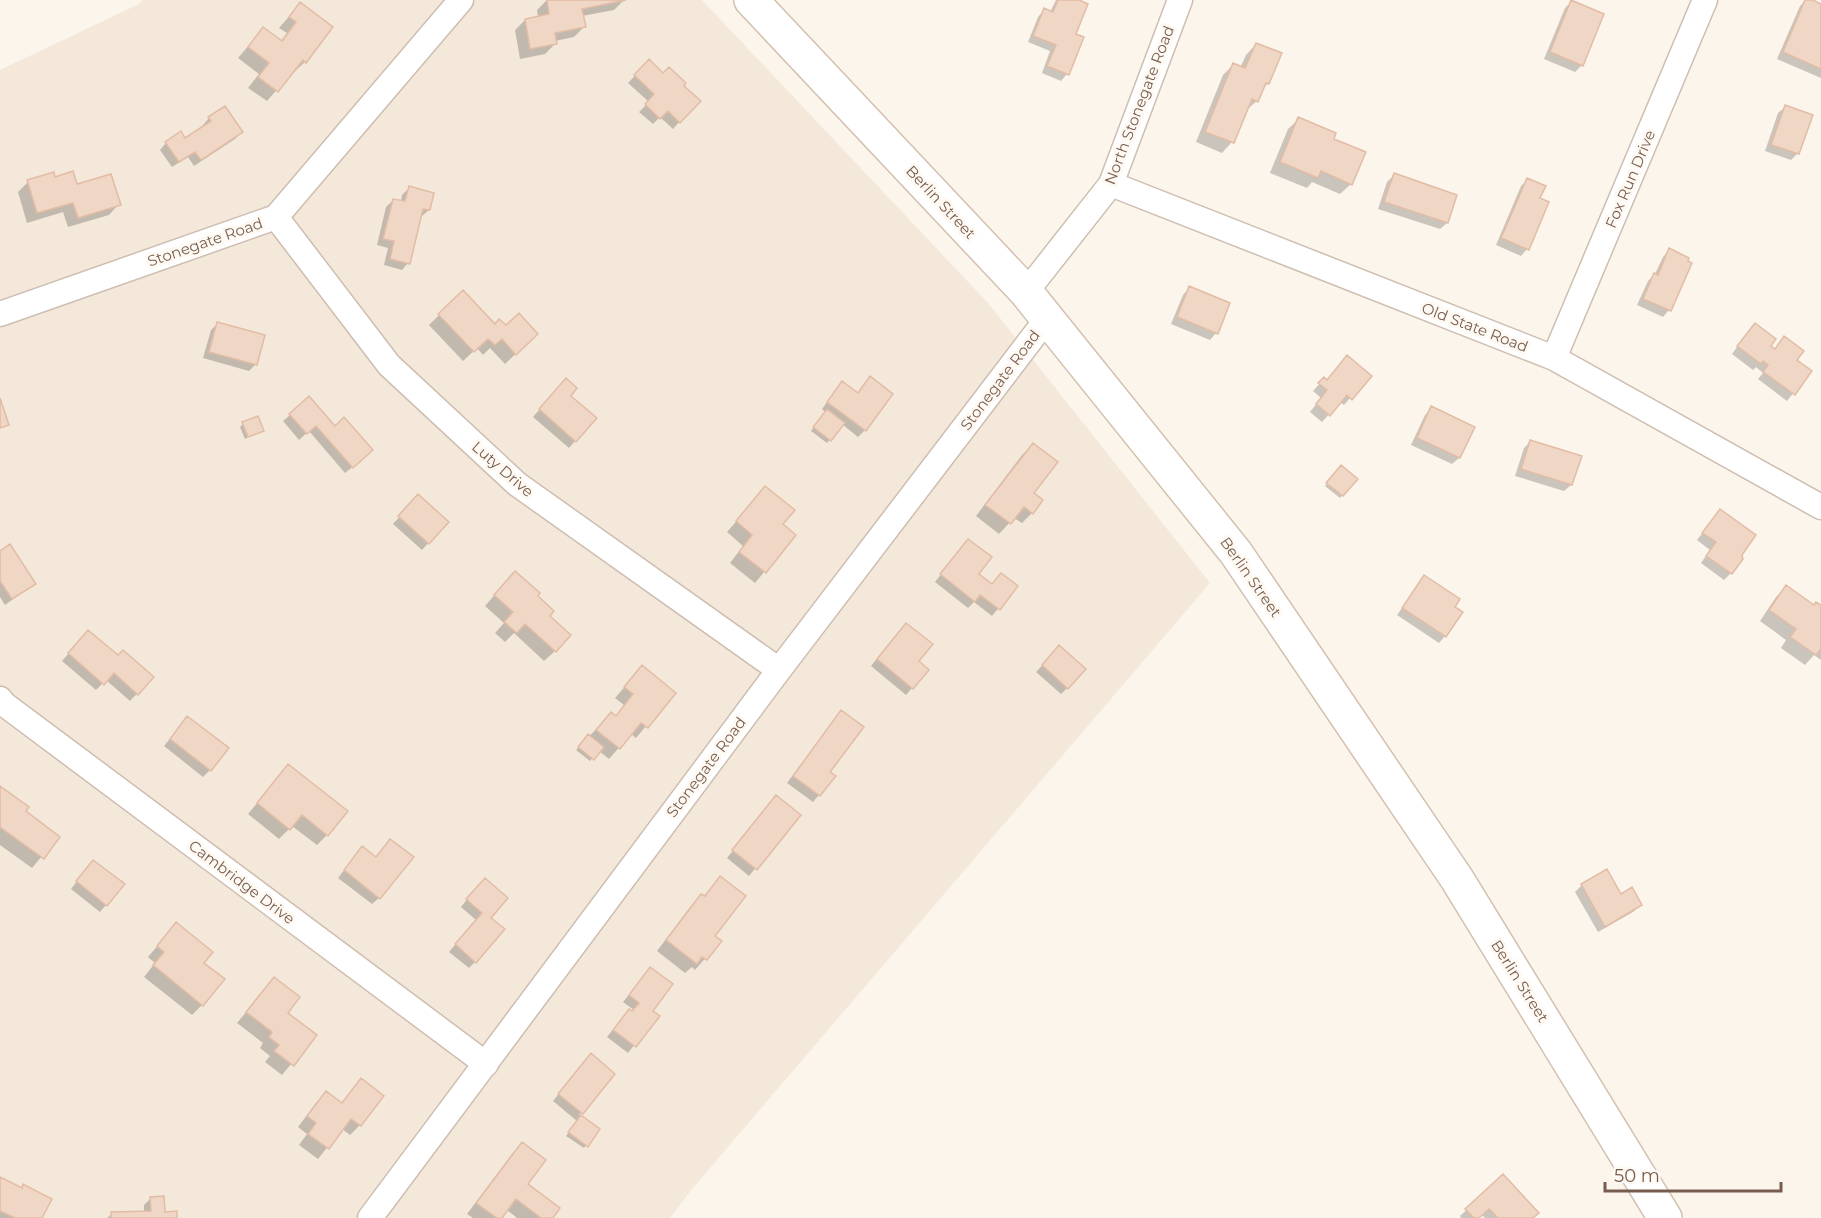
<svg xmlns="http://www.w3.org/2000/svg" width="1821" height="1218" viewBox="0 0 1821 1218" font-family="Montserrat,sans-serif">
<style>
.residential{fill:#f3e8da}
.shadow{fill:#0003}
.building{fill:#f0d6c4;stroke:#e2bca5;stroke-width:1.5}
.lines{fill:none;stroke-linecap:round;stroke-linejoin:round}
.street-casing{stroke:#cebeb1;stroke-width:27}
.secondary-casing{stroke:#d4c0b1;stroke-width:36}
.street{stroke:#fff;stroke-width:24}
.secondary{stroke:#fff;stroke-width:33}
.labels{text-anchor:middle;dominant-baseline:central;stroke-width:6;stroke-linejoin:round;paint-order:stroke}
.street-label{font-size:15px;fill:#775d4f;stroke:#fef9f2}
</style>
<rect width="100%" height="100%" fill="#fcf5eb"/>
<path class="residential" d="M 142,0 L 702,0 L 988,303 L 1210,583 L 692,1189 L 670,1218 L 0,1218 L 0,70 L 139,4 Z"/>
<path class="shadow" d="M 547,0 L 624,0 L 614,10 L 582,16 L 584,27 L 574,37 L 555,41 L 555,44 L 545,54 L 520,59 L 515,30 L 525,20 L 538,18 L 537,10 Z
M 1056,0 L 1075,0 L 1074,35 L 1067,74 L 1061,81 L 1042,73 L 1050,51 L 1028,42 L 1038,17 L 1044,10 L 1050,12 Z
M 1806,0 L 1821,5 L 1821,78 L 1777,59 L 1800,6 Z
M 1571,2 L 1582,65 L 1575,72 L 1544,59 L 1565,8 Z
M 300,4 L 305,62 L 294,72 L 293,71 L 267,101 L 248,88 L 259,74 L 238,58 L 263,29 L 280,42 L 287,33 L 279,28 Z
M 1256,44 L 1268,83 L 1261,91 L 1257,101 L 1245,111 L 1232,142 L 1222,153 L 1196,142 L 1223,75 L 1233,65 L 1240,68 L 1246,55 Z
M 649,61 L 663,75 L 682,86 L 698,101 L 673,129 L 660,117 L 653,124 L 639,112 L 649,102 L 628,83 Z
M 1785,107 L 1798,153 L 1791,160 L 1765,151 L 1778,113 Z
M 209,118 L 241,132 L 235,139 L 194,166 L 188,157 L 172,167 L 160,150 L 166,143 L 185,140 L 204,127 L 203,125 Z
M 1299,119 L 1332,140 L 1351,184 L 1340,194 L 1312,182 L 1307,188 L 1270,173 L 1288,129 Z
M 1394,175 L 1456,196 L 1447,223 L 1440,229 L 1378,209 L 1387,182 Z
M 54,179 L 76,186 L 119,204 L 109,215 L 68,227 L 63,212 L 27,223 L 18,192 L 28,182 Z
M 1527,180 L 1538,199 L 1527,249 L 1521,256 L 1496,245 L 1521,186 Z
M 409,188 L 429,210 L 422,216 L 420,216 L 408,263 L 402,270 L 384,265 L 388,248 L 377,245 L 386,207 L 393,200 L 401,202 L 402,195 Z
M 1669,250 L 1669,310 L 1663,317 L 1637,305 L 1648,281 L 1655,274 L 1663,257 Z
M 1189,288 L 1216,333 L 1210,340 L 1171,324 L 1183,295 Z
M 463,292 L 495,326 L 526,344 L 505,364 L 490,348 L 483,355 L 477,348 L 463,361 L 429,325 Z
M 217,324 L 256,364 L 249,371 L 203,358 L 211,330 Z
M 1748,332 L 1774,350 L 1784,338 L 1795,360 L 1810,372 L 1787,401 L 1758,379 L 1763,373 L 1756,367 L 1753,370 L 1732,354 Z
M 1370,376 L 1344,405 L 1340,402 L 1322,422 L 1310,412 L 1321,398 L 1313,391 L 1324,379 L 1327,381 Z
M 870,378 L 865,430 L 858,437 L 842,424 L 827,443 L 811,431 L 825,412 L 822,409 L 836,390 L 857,394 Z
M 559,387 L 569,396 L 575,441 L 569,448 L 533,417 Z
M 1432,408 L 1473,427 L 1459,458 L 1452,464 L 1411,445 L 1425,415 Z
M 290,415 L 335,428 L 365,457 L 345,473 L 309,431 L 299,440 L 283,421 Z
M 243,424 L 262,430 L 245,439 L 240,427 Z
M 1531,441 L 1571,485 L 1564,491 L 1515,476 L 1524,448 Z
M 1033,445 L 1032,513 L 1022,523 L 1014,518 L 999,534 L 976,516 L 1022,455 Z
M 1338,470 L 1356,479 L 1340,498 L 1325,486 Z
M 765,488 L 780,524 L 794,536 L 755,583 L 730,563 L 743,546 L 727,532 Z
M 412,503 L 447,522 L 422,550 L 393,524 Z
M 1720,511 L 1740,555 L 1731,573 L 1724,580 L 1701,563 L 1710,550 L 1697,540 Z
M 962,547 L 977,575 L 991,586 L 1016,587 L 992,616 L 974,602 L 968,608 L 935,582 Z
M 0,553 L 34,584 L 5,605 L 0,597 Z
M 1424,577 L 1445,636 L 1439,643 L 1397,615 Z
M 505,583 L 536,596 L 548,616 L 555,651 L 544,661 L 514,633 L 505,642 L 495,633 L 504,623 L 485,606 Z
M 1786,587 L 1813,606 L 1821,607 L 1821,660 L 1814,655 L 1805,665 L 1781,648 L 1786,640 L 1760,621 L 1776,597 Z
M 899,631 L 917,661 L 912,688 L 906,695 L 871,666 Z
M 82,638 L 117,657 L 152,678 L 130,701 L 106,680 L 96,690 L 62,661 Z
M 1053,654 L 1067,688 L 1061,694 L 1036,672 Z
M 642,667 L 674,693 L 636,738 L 631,734 L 609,759 L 599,751 L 590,761 L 576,750 L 601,724 L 615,717 L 624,705 L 615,698 Z
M 187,718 L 210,770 L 203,777 L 164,746 Z
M 835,719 L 828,772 L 819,795 L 813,802 L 787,783 Z
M 288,766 L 327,835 L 317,845 L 292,826 L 279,839 L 248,814 Z
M 0,788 L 24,811 L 58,837 L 32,868 L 0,845 Z
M 770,804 L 799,815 L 749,876 L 727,858 Z
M 356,855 L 379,898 L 372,904 L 338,878 Z
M 87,868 L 106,905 L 100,912 L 71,889 Z
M 1606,871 L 1620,896 L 1640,905 L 1633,912 L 1598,932 L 1575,892 L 1582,885 Z
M 720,878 L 713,936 L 720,941 L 695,970 L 692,967 L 685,973 L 657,951 L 691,906 L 702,896 L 703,897 Z
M 478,886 L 489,918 L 475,962 L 469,968 L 449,952 L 476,920 L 461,907 Z
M 176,924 L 202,963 L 202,1005 L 192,1015 L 144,977 L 155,963 L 148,957 Z
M 650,969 L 651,1011 L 657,1016 L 628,1053 L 607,1037 L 623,1017 L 634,1010 L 623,1002 Z
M 274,979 L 286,1013 L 315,1035 L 282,1075 L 265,1062 L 270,1056 L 260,1048 L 263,1043 L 237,1023 Z
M 584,1062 L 581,1113 L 579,1115 L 598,1129 L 584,1148 L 566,1136 L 577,1121 L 553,1101 Z
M 361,1080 L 360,1125 L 350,1135 L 342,1129 L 318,1159 L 299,1145 L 307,1134 L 298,1127 L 316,1103 L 326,1093 L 341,1104 Z
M 522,1144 L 526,1184 L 551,1218 L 517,1218 L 506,1209 L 500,1218 L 473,1218 L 467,1214 L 512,1154 Z
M 1503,1176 L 1531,1218 L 1485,1218 L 1482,1215 L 1478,1218 L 1461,1218 L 1460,1216 Z
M 0,1179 L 21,1189 L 24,1186 L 41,1218 L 0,1218 Z
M 151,1198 L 163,1213 L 175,1218 L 107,1218 L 112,1214 L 144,1212 L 144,1205 Z"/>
<path class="building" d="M 547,0 L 626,0 L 582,9 L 586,27 L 555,33 L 557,44 L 530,49 L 525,19 L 549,14 Z
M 1058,0 L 1079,0 L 1088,4 L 1076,34 L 1084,37 L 1069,75 L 1047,66 L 1056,45 L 1033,36 L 1044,8 L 1053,12 Z
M 1571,0 L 1604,14 L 1583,66 L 1550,52 Z
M 1805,0 L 1813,0 L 1821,4 L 1821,69 L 1783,52 Z
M 300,2 L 333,27 L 306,63 L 303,60 L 278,92 L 258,77 L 269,63 L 248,47 L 263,27 L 282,41 L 296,22 L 289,17 Z
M 1256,43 L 1282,53 L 1269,84 L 1266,83 L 1258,102 L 1252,99 L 1234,143 L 1205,132 L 1233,63 L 1245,68 Z
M 649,59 L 663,73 L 669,67 L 686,83 L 684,86 L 701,101 L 680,123 L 668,111 L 660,119 L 645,104 L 654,94 L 634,75 Z
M 1785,105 L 1813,115 L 1799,154 L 1771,145 Z
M 225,106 L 243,132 L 201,160 L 195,152 L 179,162 L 165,142 L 181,131 L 185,138 L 211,121 L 208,117 Z
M 1298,117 L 1336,133 L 1334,139 L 1366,152 L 1352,185 L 1321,171 L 1318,178 L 1280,162 Z
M 73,171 L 77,184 L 111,174 L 121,205 L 78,218 L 73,203 L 37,213 L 27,180 L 54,172 L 55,177 Z
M 1394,173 L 1457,195 L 1448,223 L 1384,202 Z
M 1527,178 L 1546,186 L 1540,198 L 1549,202 L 1529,250 L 1501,238 Z
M 409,186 L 434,193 L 430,210 L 423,209 L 410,264 L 390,259 L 394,241 L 383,239 L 393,199 L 405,201 Z
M 1669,248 L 1689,258 L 1688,261 L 1692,263 L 1671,311 L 1643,299 L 1654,273 L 1658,275 Z
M 1189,286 L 1230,303 L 1218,334 L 1177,317 Z
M 463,290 L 495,324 L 499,319 L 506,325 L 519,313 L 538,334 L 516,355 L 502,339 L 495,345 L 488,339 L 474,352 L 438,314 Z
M 217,322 L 265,335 L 257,365 L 209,352 Z
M 1755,323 L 1776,339 L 1771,346 L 1775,349 L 1784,336 L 1804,351 L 1797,360 L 1812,371 L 1795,395 L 1763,372 L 1768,365 L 1763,361 L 1761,364 L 1737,346 Z
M 1347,355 L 1372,376 L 1352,400 L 1347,395 L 1330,416 L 1316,404 L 1327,390 L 1318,383 L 1324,377 L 1327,380 Z
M 870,376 L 893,394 L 866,431 L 827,402 L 842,381 L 858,393 Z
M 566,378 L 577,388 L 571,396 L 597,418 L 576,442 L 539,409 Z
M 309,396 L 335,426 L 344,417 L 373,450 L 353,468 L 316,426 L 307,434 L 289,414 Z
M 0,398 L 9,425 L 0,428 Z
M 1431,406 L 1475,427 L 1460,458 L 1417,438 Z
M 827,409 L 845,423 L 831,441 L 813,427 Z
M 258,416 L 264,431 L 248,437 L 242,422 Z
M 1530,440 L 1582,456 L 1572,485 L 1521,469 Z
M 1033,443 L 1058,462 L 1034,493 L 1043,500 L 1033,514 L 1024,507 L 1011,524 L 985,505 Z
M 1341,465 L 1358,479 L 1343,496 L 1326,483 Z
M 765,486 L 795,510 L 783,524 L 796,535 L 766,573 L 739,552 L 752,535 L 736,521 Z
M 418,494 L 449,522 L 429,544 L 398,516 Z
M 1720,509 L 1756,535 L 1742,555 L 1743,559 L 1732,574 L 1706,556 L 1716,542 L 1702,533 Z
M 968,539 L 992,557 L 979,574 L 992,584 L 1001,573 L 1018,586 L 1000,610 L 980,595 L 975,602 L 940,574 Z
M 10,544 L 36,584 L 12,599 L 0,581 L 0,551 Z
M 515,571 L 540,593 L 538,596 L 554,611 L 550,616 L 571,635 L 556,652 L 525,624 L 517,633 L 504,622 L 513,612 L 494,595 Z
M 1424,575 L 1460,599 L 1455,607 L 1463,612 L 1446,637 L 1402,608 Z
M 1786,585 L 1814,605 L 1816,602 L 1821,605 L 1821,649 L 1816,655 L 1790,637 L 1796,629 L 1769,610 Z
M 906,623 L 933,644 L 919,661 L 929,670 L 913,689 L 877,659 Z
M 88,630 L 118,655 L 123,650 L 154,677 L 138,695 L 114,673 L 104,685 L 68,653 Z
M 1059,645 L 1086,669 L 1068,689 L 1042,665 Z
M 642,665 L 676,693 L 648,728 L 641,723 L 620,749 L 596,730 L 611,712 L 616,716 L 633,694 L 624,687 Z
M 841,710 L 864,727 L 830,772 L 836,776 L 820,796 L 793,776 Z
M 187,716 L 229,748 L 211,771 L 170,739 Z
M 588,734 L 604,747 L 594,760 L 578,747 Z
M 288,764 L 348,811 L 328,836 L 302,815 L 290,830 L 257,803 Z
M 0,786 L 29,807 L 26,811 L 60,837 L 44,859 L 0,827 Z
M 776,795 L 801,815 L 757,870 L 732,850 Z
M 390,839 L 414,857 L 380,899 L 344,870 L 362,846 L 376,857 Z
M 93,860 L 125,884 L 107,906 L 76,881 Z
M 1607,869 L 1621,894 L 1632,887 L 1642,905 L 1605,927 L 1581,884 Z
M 720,876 L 746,896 L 715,936 L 722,941 L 707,960 L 702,957 L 697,964 L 666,940 L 701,894 L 705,896 Z
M 485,878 L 508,898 L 491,918 L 505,929 L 476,963 L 455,944 L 482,913 L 466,899 Z
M 176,922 L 213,952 L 204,963 L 225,979 L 203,1006 L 153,965 L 164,952 L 157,946 Z
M 650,967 L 673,984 L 653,1011 L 660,1016 L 636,1047 L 613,1030 L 629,1009 L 632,1011 L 639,1003 L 629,995 Z
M 274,977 L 300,997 L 288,1013 L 317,1035 L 294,1066 L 274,1051 L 279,1045 L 269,1037 L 272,1032 L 246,1012 Z
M 591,1053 L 615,1074 L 583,1114 L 558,1094 Z
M 361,1078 L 384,1096 L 361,1126 L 351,1119 L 329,1149 L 308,1134 L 316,1123 L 307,1116 L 326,1091 L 342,1103 Z
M 581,1115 L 600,1129 L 588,1147 L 568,1132 Z
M 522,1142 L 546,1160 L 528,1184 L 560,1208 L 553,1218 L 541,1218 L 516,1199 L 502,1218 L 497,1218 L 476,1203 Z
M 1503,1174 L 1539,1213 L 1533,1218 L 1498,1218 L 1489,1209 L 1479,1218 L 1474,1218 L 1465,1209 Z
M 0,1177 L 22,1188 L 23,1184 L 52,1199 L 42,1218 L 15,1218 L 0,1211 Z
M 164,1196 L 165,1212 L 177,1211 L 177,1218 L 111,1218 L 111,1212 L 151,1211 L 150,1197 Z"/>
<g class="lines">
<g class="street-casing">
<path id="street" d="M 1111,184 L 1554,358 L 1821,507
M 276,217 L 389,365 L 517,484 L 779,670
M 1026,292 L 1111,184 L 1180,0
M 0,314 L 276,217 L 461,0
M 1554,358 L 1705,0
M 0,699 L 4,704 L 486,1064
M 370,1218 L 779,670 L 1046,320"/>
</g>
<g class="secondary-casing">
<path id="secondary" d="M 751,0 L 1026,292 L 1236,553 L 1457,879 L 1665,1218"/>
</g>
<use href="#street" class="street"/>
<use href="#secondary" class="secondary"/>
</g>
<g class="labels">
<g class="street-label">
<text transform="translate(1139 105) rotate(-69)">North Stonegate Road</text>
<text transform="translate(1630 179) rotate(-67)">Fox Run Drive</text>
<text transform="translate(941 202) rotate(47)">Berlin Street</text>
<text transform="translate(205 242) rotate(-19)">Stonegate Road</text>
<text transform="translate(1475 327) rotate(21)">Old State Road</text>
<text transform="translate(1000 380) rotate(-53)">Stonegate Road</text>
<text transform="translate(503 469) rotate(41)">Luty Drive</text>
<text transform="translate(1251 577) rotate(55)">Berlin Street</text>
<text transform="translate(706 767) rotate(-53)">Stonegate Road</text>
<text transform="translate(242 882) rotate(37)">Cambridge Drive</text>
<text transform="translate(1520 981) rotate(58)">Berlin Street</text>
</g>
</g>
<path d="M1605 1182v9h176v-9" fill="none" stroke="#775d4f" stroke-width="3"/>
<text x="1614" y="1182" font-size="18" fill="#775d4f" stroke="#fef9f2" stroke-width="4.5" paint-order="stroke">50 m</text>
</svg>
